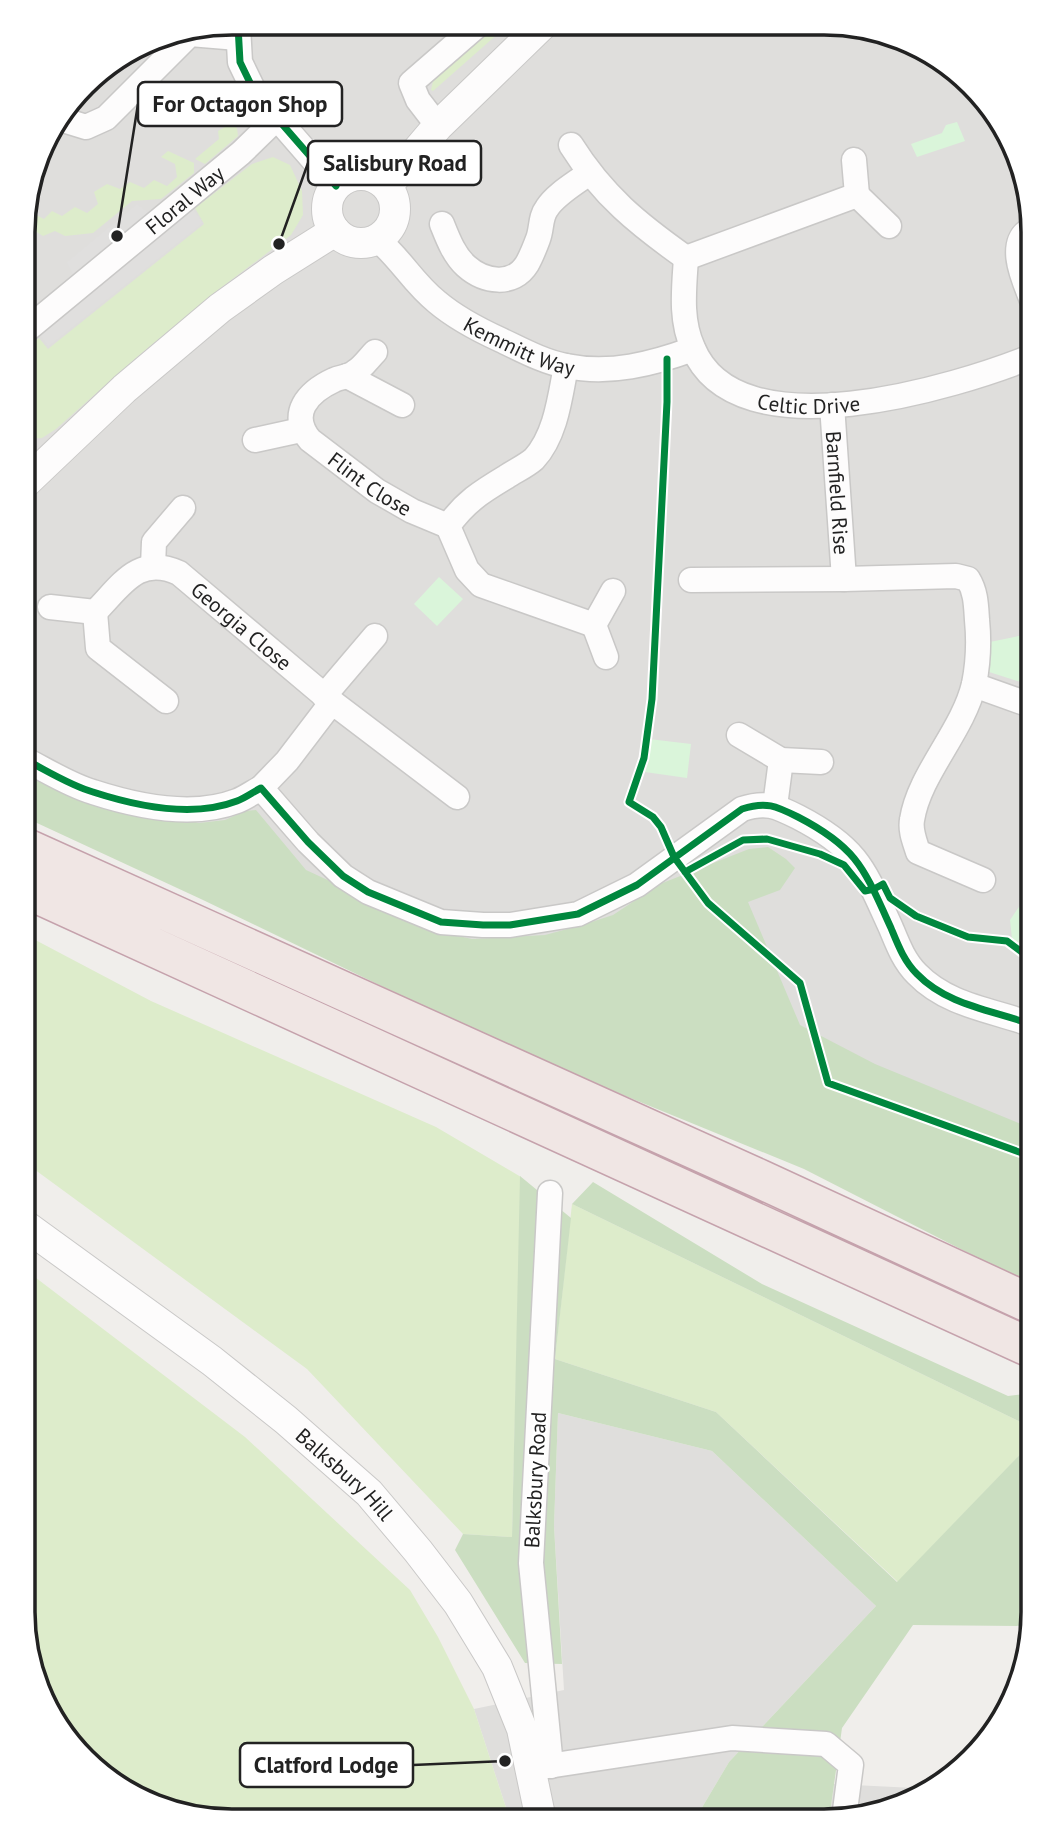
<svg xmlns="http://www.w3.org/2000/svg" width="1056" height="1844" viewBox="0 0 1056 1844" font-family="'PT Sans',sans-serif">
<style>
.residential{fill:#dfdedc}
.grass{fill:#ddeccb}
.forest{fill:#cbdec1}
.park{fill:#daf5da}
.parking{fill:#e0dfde}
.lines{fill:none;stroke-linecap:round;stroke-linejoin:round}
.minor-casing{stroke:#c9c8c7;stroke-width:27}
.tertiary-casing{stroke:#c9c8c7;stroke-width:32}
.trunk-casing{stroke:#c5a2ac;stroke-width:41}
.minor{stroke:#fdfcfc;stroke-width:24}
.tertiary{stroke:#fdfcfc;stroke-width:30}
.trunk{stroke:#f0e6e4;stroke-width:38}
.cycleway-casing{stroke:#fff;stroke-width:11}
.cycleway{stroke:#00873e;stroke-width:7}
.labels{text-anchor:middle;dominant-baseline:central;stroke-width:5;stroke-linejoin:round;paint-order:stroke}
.street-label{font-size:21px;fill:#222;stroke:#fff}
.rim{fill:none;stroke:#222;stroke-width:3.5}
.leader{fill:none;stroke:#222;stroke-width:2.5}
.callout-dot{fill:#222;stroke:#fff;stroke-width:2.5}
.callout{fill:#fff;stroke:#222;stroke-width:2.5}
.callout-label{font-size:23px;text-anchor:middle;font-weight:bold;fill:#222}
</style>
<rect width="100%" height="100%" fill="#f0eeeb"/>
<path class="residential" d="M 232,23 L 864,27 L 962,74 L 1022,164 L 1033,232 L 1033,1216 L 24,770 L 24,205 L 45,139 L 94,75 L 152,39 Z
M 558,1413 L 712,1451 L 876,1606 L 729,1762 L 694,1821 L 510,1820 L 474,1709 L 564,1690 L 554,1526 Z
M 834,1784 L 934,1789 L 892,1810 L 829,1820 Z"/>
<path class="grass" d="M 499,24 L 509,24 L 433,91 L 431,90 L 433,81 Z
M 230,124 L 237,128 L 238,136 L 205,164 L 195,159 L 219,139 L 218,131 Z
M 168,151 L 194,163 L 194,173 L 161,199 L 132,201 L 93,233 L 65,236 L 55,231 L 43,236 L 24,224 L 24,205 L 27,199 L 30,212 L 44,219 L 52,211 L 62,216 L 75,207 L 87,213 L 98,204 L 94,192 L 107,184 L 120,189 L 130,182 L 144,188 L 154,180 L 167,186 L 177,177 L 175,164 L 161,157 Z
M 273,157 L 290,165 L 302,191 L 303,215 L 291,235 L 218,290 L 137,357 L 56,429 L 42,438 L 24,439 L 24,352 L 39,338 L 48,349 L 204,224 L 195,208 L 252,164 Z
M 24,934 L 151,1001 L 436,1127 L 521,1177 L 512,1537 L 463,1534 L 307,1369 L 23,1161 Z
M 572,1204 L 1033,1428 L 1033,1441 L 898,1582 L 716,1412 L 555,1359 Z
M 23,1268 L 245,1437 L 410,1590 L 438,1637 L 474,1709 L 510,1820 L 204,1819 L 152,1805 L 94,1770 L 34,1680 L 23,1612 Z"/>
<path class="forest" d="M 24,765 L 67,790 L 199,823 L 225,820 L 245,811 L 256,810 L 306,870 L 440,932 L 472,939 L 545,935 L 582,925 L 613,915 L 660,884 L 749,849 L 768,847 L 786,859 L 795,868 L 780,890 L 748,902 L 800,1025 L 875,1064 L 1033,1129 L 1033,1283 L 1027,1283 L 804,1169 L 518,1052 L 203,900 L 24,817 Z
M 520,1176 L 571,1218 L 555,1359 L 716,1412 L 897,1582 L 1033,1441 L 1033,1626 L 913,1625 L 842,1728 L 829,1820 L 694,1821 L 729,1762 L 876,1606 L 712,1451 L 558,1413 L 554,1526 L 562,1664 L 525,1663 L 455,1550 L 463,1534 L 512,1537 Z
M 593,1182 L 762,1284 L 1008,1396 L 1033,1393 L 1033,1428 L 572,1204 Z"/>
<path class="park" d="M 957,122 L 965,141 L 917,157 L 911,144 L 942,133 L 946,125 Z
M 439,577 L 463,599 L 437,626 L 414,604 Z
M 1033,633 L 1033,686 L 986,671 L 985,643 Z
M 649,739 L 691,744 L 687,778 L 645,772 Z
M 1033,902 L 1033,950 L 1028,951 L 1012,939 L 1010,920 L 1021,904 Z"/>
<path class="parking" d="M 182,192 L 203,223 L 48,347 L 38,331 L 75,278 L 67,262 L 137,204 L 153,216 Z"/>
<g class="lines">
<g class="minor-casing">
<g id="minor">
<path d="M 240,23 L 238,26 L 240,62 L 255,93 L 336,186"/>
<path d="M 60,119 L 86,127 L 106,118 L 190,34 L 238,38"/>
<path d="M 438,126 L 418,100 L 411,83 L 479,24"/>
<path d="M 571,145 C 603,196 638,224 686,258"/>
<path d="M 857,195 L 889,226"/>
<path d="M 442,224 C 448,239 454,255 466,266 C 484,282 513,287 527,264 C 531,257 535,247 538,239 C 542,229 540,217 547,208 C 556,194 576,183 589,173"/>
<path d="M 1033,228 C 1004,241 1025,282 1033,303"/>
<path id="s1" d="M 378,240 C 401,259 413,283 437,302 C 456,318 479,330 501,340 C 522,350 544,362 566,366 C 610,375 652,364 693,349"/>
<path id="s2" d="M 686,258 C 684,289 680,320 693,348 C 737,455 956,387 1033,356"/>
<path d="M 686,258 L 857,195 L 854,160"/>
<path id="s3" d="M 24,332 L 241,153 L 277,118"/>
<path id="s4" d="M 375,352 C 369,358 363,367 355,372 C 349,377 341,377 334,380 C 308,392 288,414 310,440 L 377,491 L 412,511 L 448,526"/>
<path d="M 566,366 C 560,397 556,435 534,459 C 526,466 515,471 506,477 C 481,492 465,502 448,526 L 467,570 L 481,585 L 594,625"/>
<path d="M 347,376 L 402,405"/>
<path id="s5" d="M 832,405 L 844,579 L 956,576 L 968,579 C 976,592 976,605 977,620 C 979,640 978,664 974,684 C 963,731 919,774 912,820 C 910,831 915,842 918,852 L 983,880"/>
<path d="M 255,440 L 301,430"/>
<path d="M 153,566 L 154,542 L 183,508"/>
<path d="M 691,580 L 844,579"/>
<path id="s6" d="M 50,607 L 95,612 C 121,586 138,554 179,573 L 332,702"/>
<path d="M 95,612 L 98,648 L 166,701"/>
<path d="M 606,657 L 594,625 L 613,591"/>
<path d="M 974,685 L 1033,706"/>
<path d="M 324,696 L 375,636"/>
<path d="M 739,735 L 781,760 L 821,762"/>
<path d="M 24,759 C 46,770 69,785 93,792 C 136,806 193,818 237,801 C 245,798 253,792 261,788 L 308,842 L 343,876 L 368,892 L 441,922 L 483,925 L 510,925 L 578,914 L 637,885 L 742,809 C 766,801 776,806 798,817 C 858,848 864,869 891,928 C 898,945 904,961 917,974 C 948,1006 993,1010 1033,1025"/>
<path d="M 261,788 L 287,761 L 332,702 L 457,797"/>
<path d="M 775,806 L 781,760"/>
<path d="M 550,1193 L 531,1563 L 551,1766"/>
<path d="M 535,1768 L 732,1738 L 826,1744 L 851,1765 L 844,1818"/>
</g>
</g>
<g class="tertiary-casing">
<g id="tertiary">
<circle cx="361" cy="209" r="34"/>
<path d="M 387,186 L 438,126 L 542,25"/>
<path d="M 24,484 L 124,389 L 220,308 L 273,270 L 335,231"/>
<path id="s7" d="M 23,1224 L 212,1361 L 286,1420 L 369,1493 L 418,1551 L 458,1603 L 497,1667 L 522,1729 L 541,1820"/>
</g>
</g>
<g class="trunk-casing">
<path id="trunk" d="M 24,847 L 760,1179 L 1033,1305
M 24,888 L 1033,1349"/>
</g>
<use href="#minor" class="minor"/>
<use href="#tertiary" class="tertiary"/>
<use href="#trunk" class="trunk"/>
<g class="cycleway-casing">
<path id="cycleway" d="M 240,23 L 238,26 L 240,62 L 255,93 L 336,186
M 667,359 L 667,402 L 652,699 L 644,758 L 629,802 L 653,817 L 661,827 L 674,857 L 708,903 L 800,983 L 828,1083 L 1033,1157
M 24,759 C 46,770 69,785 93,792 C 136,806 193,818 237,801 C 245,798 253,792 261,788 L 308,842 L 343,876 L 368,892 L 441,922 L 483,925 L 510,925 L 578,914 L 637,885 L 742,809 C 766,801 776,806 798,817 C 858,848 864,869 891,928 C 898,945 904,961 917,974 C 948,1006 993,1010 1033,1025
M 685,872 L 743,840 L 767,839 L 820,854 L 844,865 L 865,891 L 874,889 L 883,884 L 890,898 L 916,916 L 968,937 L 1007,941 L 1027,956 L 1033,955"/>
</g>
<use href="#cycleway" class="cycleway"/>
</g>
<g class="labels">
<g class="street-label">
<text stroke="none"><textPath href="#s3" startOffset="208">Floral Way</textPath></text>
<text stroke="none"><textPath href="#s1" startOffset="180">Kemmitt Way</textPath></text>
<text stroke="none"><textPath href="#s2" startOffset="229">Celtic Drive</textPath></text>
<text stroke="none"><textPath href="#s4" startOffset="203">Flint Close</textPath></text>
<text stroke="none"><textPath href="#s5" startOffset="88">Barnfield Rise</textPath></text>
<text stroke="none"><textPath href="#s6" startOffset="229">Georgia Close</textPath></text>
<text stroke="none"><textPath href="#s7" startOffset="408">Balksbury Hill</textPath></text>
<text transform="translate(535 1480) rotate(-87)">Balksbury Road</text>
</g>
</g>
<path d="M0 0H1056V1844H0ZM232 35H824A197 197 0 0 1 1021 232V1612A197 197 0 0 1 824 1809H232A197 197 0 0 1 35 1612V232A197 197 0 0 1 232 35Z" fill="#fff" fill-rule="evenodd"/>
<path class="rim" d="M232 35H824A197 197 0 0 1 1021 232V1612A197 197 0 0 1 824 1809H232A197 197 0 0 1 35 1612V232A197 197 0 0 1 232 35Z"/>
<path class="leader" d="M117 236L138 104M279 244L308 163M505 1761L413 1765"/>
<g class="callout-dot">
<circle cx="117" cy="236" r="7"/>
<circle cx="279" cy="244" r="7"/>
<circle cx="505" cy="1761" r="7"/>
</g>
<g class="callout">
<rect x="138" y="82" width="204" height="44" rx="7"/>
<rect x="308" y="141" width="173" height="44" rx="7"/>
<rect x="240" y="1743" width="173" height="44" rx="7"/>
</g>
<g class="callout-label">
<text x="240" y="112">For Octagon Shop</text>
<text x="395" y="171">Salisbury Road</text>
<text x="326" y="1773">Clatford Lodge</text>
</g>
</svg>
